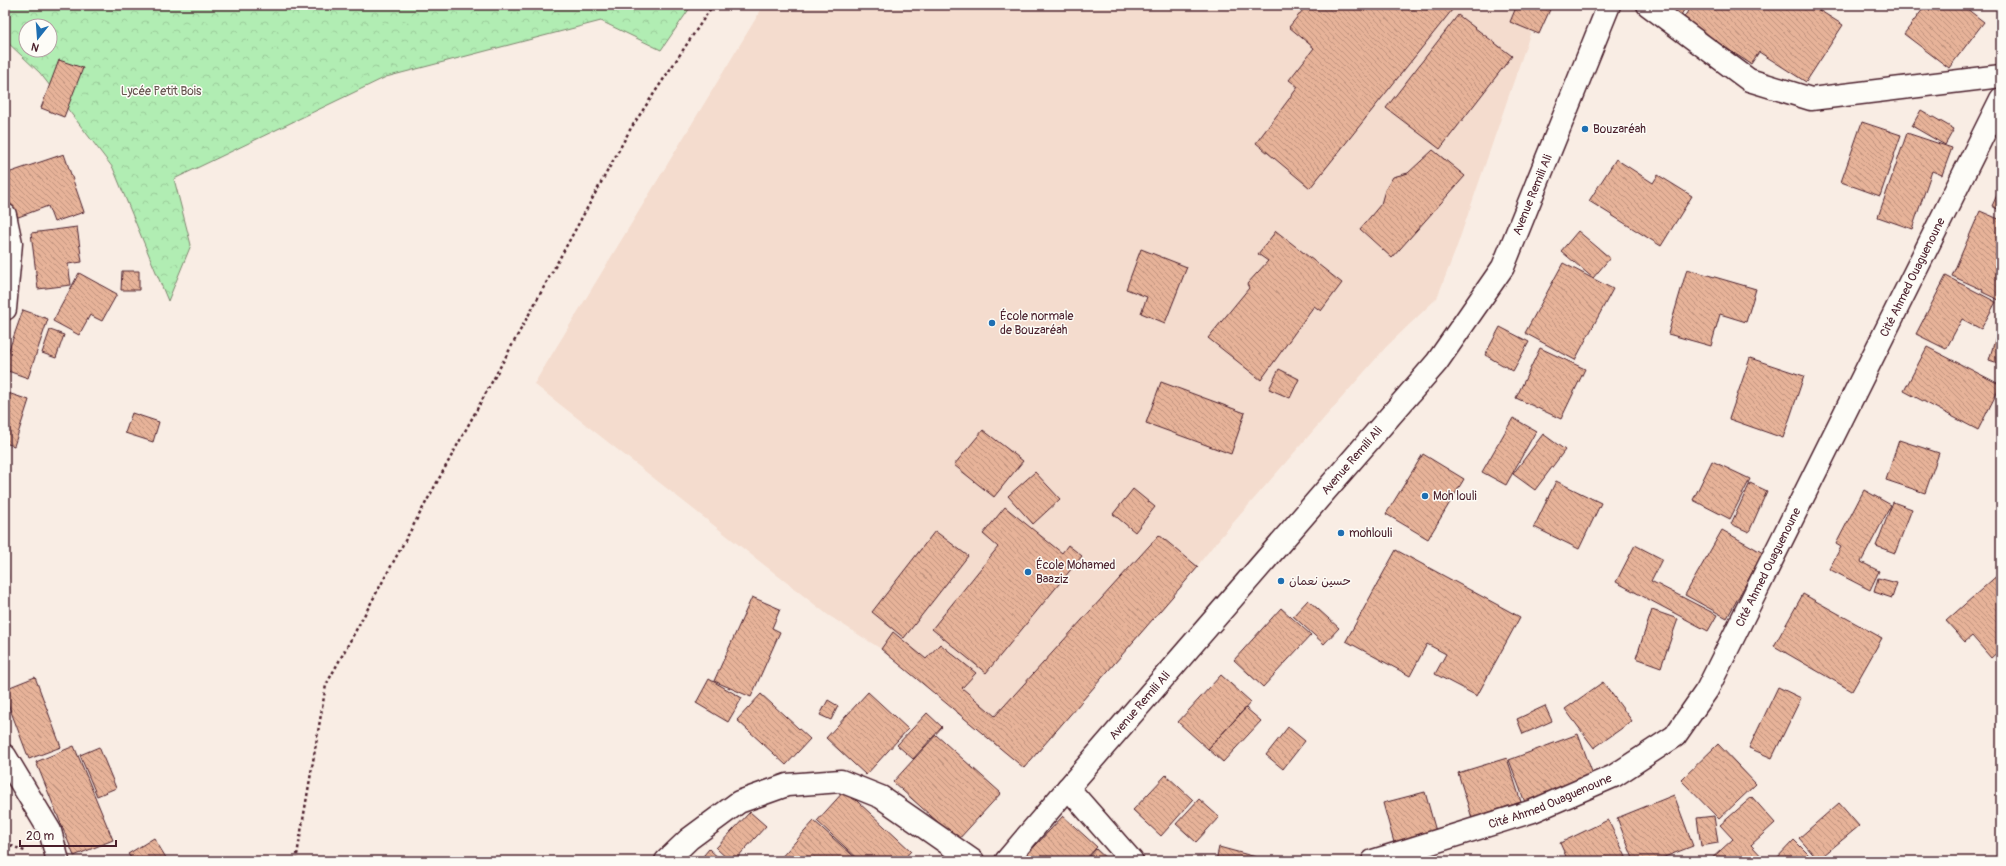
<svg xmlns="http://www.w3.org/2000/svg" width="2006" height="866" viewBox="0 0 2006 866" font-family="Pangolin,'Playpen Sans Arabic',sans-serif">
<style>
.built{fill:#f4dcce}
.forest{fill:url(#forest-crowns);stroke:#7e866f;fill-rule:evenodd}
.building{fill:url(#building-back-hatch);stroke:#4a1f2b}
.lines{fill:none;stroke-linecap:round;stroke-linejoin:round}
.street-casing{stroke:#4a1f2b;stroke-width:25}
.primary-casing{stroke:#4a1f2b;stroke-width:25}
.path{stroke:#4a1f2b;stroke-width:2.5;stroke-dasharray:3 3;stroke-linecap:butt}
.street{stroke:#fdfcf7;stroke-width:22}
.primary{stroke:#fdfcf7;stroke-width:22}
.poi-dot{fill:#1f6fb2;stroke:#fdfcf7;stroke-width:1.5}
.labels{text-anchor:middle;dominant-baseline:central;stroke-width:3;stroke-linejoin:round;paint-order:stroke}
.park-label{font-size:12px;fill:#64524d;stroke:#fdfcf7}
.poi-label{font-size:12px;fill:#4a1f2b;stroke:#fdfcf7;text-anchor:start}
.street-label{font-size:12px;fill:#4a1f2b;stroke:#fdfcf7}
</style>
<defs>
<pattern id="forest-crowns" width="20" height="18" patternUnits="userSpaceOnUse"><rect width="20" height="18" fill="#b1edb3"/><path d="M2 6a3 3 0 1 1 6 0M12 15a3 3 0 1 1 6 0" fill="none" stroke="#9acb9a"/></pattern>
<pattern id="building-back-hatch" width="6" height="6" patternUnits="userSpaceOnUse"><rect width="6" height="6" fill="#e7b399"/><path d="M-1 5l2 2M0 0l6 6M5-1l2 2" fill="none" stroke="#bd917d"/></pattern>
</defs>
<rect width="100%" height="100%" fill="#f9ede4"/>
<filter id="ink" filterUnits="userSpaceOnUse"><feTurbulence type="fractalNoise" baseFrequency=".025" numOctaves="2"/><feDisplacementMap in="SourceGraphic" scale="8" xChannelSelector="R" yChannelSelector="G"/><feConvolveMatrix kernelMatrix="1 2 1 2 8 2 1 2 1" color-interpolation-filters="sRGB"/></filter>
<g filter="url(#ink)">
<path class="built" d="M 764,5 L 1540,5 L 1456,249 L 1437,298 L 1386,347 L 1213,546 L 1171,599 L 1024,768 L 881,649 L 828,615 L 534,384 Z"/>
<path class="forest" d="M 5,5 L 692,5 L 661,50 L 601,21 L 386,77 L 174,179 L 191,245 L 168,301 L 113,168 L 40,73 L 5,40 ZM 26,26 L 50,26 L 50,50 L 26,50 Z"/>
<path class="building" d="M 1307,5 L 1456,5 L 1310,188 L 1256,143 L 1298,87 L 1289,80 L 1314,48 L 1289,27 Z
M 1517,5 L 1552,5 L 1539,34 L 1510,22 Z
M 1666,5 L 1687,5 L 1681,15 Z
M 1692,5 L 1811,5 L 1843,25 L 1806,82 L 1759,52 L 1751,64 L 1682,20 Z
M 1926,5 L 1962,5 L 1984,22 L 1949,68 L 1904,34 Z
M 1458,15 L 1512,56 L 1440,149 L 1386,108 Z
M 59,60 L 83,68 L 64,117 L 41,108 Z
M 1921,110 L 1954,129 L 1945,145 L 1912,126 Z
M 1862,122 L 1901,135 L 1880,196 L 1841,182 Z
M 1907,133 L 1952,148 L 1942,175 L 1932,171 L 1912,229 L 1878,217 Z
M 1433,150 L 1465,176 L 1392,258 L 1360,229 L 1381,204 L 1385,190 L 1393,177 L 1408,173 Z
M 64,154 L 84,212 L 54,222 L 48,206 L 13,219 L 5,195 L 5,174 Z
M 1616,159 L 1653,183 L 1658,175 L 1692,196 L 1661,246 L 1589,201 Z
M 2001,186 L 2001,211 L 1992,206 Z
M 1980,211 L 2001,220 L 2001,301 L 1982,292 L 1983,290 L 1952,276 Z
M 77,227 L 82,262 L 68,264 L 71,285 L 38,289 L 31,233 Z
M 1276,231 L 1342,283 L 1321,311 L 1314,306 L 1261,380 L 1208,338 L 1249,288 L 1247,284 L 1268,261 L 1258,254 Z
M 1578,231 L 1610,258 L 1593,278 L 1561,251 Z
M 1141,249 L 1187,267 L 1165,323 L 1141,313 L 1147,297 L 1126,289 Z
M 1563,263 L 1613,289 L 1575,360 L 1525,333 Z
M 1687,269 L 1756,289 L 1746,322 L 1720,314 L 1711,346 L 1668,334 Z
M 122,271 L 139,271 L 139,290 L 121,290 Z
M 79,273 L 117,294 L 102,321 L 90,315 L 79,335 L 53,321 Z
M 1946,276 L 1996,302 L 1981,329 L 1962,319 L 1946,349 L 1916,334 Z
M 23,310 L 48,319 L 28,378 L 5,370 L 5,361 Z
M 1500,327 L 1529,342 L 1513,371 L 1485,355 Z
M 50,330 L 64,335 L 56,358 L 42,353 Z
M 1997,333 L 2001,334 L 2001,364 L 1989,360 Z
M 1927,347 L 2001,385 L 1978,430 L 1904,391 Z
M 1540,348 L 1585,369 L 1561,419 L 1516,398 Z
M 1750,358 L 1804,376 L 1783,438 L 1729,419 Z
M 1279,369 L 1299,379 L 1290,398 L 1269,389 Z
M 1161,382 L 1245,413 L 1231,454 L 1146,423 Z
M 5,392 L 29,400 L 14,446 L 5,443 Z
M 132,413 L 159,422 L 153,442 L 125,433 Z
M 1513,418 L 1536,431 L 1506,485 L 1482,472 Z
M 983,430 L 1023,461 L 994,497 L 954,465 Z
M 1543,434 L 1565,450 L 1535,490 L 1513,474 Z
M 1899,440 L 1939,453 L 1925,493 L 1886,480 Z
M 1423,454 L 1464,479 L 1428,539 L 1386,514 Z
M 1712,461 L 1750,479 L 1730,519 L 1693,500 Z
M 1035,472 L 1060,499 L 1033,524 L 1008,496 Z
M 1556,481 L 1601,503 L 1579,549 L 1534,527 Z
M 1750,483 L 1767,491 L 1749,532 L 1731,524 Z
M 1133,489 L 1155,507 L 1135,532 L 1113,514 Z
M 1864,490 L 1891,505 L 1861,562 L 1879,571 L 1870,590 L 1829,569 L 1841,547 L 1836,544 Z
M 1893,502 L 1912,509 L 1895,553 L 1876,546 Z
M 5,507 L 8,579 L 5,579 Z
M 1005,507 L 1062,553 L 1068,545 L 1082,556 L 986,673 L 932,629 L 998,547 L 983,534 Z
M 1722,530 L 1763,553 L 1727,618 L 1685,595 Z
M 935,531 L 968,556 L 904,638 L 872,612 Z
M 1159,535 L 1198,567 L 1024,768 L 881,649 L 893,632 L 926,659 L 940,644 L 976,673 L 962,688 L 995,716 Z
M 1635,545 L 1662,559 L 1651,581 L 1717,615 L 1708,631 L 1616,582 Z
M 1396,550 L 1520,617 L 1477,696 L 1435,674 L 1446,654 L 1427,644 L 1410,676 L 1346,641 Z
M 2001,572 L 2001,649 L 1991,658 L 1972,636 L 1965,642 L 1946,621 Z
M 1878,578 L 1897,583 L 1892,598 L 1874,592 Z
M 1803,594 L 1882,638 L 1852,691 L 1774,646 Z
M 752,597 L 780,609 L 772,628 L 780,632 L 751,697 L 714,681 Z
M 1308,600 L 1339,628 L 1324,644 L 1293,616 Z
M 1281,608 L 1311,635 L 1263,687 L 1234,660 Z
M 1652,610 L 1678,619 L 1661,667 L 1636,658 Z
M 1221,675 L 1251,702 L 1208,749 L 1178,722 Z
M 35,677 L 61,747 L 29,759 L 5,696 L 5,689 Z
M 709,679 L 742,698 L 728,722 L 696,703 Z
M 1603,682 L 1632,721 L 1594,748 L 1565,709 Z
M 1778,687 L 1801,698 L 1772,758 L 1749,748 Z
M 868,692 L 908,729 L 866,775 L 826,738 Z
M 761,694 L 810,739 L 786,765 L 737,720 Z
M 828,700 L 838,706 L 831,720 L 820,715 Z
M 1545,706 L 1552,721 L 1523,734 L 1517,719 Z
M 1246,708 L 1261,721 L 1223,762 L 1208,749 Z
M 927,713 L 942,727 L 913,759 L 897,745 Z
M 1288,727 L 1305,741 L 1283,769 L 1266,755 Z
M 1578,734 L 1595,780 L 1526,805 L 1509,760 Z
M 936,735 L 1001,793 L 958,840 L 893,782 Z
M 1718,744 L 1756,784 L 1719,819 L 1681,780 Z
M 74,746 L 113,840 L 74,856 L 36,762 Z
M 99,747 L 116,788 L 97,796 L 80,755 Z
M 1507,758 L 1521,802 L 1472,818 L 1458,773 Z
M 1166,775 L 1193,800 L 1161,836 L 1133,810 Z
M 845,790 L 911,851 L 902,861 L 860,861 L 817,821 Z
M 1425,792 L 1437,835 L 1395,846 L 1383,803 Z
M 1674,795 L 1693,846 L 1654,861 L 1634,861 L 1617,818 Z
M 1752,797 L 1775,823 L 1751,845 L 1766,861 L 1709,861 L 1733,839 L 1720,825 Z
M 1199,799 L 1219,817 L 1196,842 L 1176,824 Z
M 1839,803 L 1859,826 L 1818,860 L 1799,838 Z
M 750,812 L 766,826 L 734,861 L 730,861 L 716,848 Z
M 1063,816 L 1097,847 L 1084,861 L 1025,861 L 1023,859 Z
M 1714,816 L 1718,843 L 1701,846 L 1697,818 Z
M 1608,820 L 1628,861 L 1568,861 L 1560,843 Z
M 814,821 L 859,861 L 778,861 Z
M 154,838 L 168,861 L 133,861 L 128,854 Z
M 1794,840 L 1815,861 L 1774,861 Z
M 1219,847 L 1256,857 L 1255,861 L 1216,861 Z
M 709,849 L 722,861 L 699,861 Z
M 1096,849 L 1109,861 L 1085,861 Z"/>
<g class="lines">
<g class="street-casing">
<g id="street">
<path d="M 1648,5 L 1749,80 L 1811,99 L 2001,76"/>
<path d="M 5,215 L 11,243 L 5,309"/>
<path d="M 5,756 L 50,831 L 58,861"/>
<path d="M 1068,788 L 1132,861"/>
<path d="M 666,861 L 689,839 L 739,802 L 787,785 L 841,781 L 881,797 L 973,861"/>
<path id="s1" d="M 1373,861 L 1533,811 L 1614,776 L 1675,736 L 1707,690 L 2001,99"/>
</g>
</g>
<g class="primary-casing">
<g id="primary">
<path id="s2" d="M 1006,861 L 1068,788 L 1437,362 L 1503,267 L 1609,5"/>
</g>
</g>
<path class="path" d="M 5,843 L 27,852
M 296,861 L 326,685 L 631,128 L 713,5"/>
<use href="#street" class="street"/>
<use href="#primary" class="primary"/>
</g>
</g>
<g class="poi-dot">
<circle cx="1585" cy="129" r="4"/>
<circle cx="992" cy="323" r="4"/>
<circle cx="1425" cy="496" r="4"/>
<circle cx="1341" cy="533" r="4"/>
<circle cx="1028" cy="572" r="4"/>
<circle cx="1281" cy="581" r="4"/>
</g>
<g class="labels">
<g class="park-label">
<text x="161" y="91">Lycée Petit Bois</text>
</g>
<g class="poi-label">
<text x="1593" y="129">Bouzaréah</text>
<text x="1000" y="316">École normale<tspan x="1000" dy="14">de Bouzaréah</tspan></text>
<text x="1433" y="496">Moh louli</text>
<text x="1349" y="533">mohlouli</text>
<text x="1036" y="565">École Mohamed<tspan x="1036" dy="14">Baaziz</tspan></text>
<text x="1289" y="581">حسين نعمان</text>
</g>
<g class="street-label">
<text stroke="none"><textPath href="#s2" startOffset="853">Avenue Remili Ali</textPath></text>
<text stroke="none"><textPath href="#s1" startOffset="846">Cité Ahmed Ouaguenoune</textPath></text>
<text stroke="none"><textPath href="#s2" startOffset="529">Avenue Remili Ali</textPath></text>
<text stroke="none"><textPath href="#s1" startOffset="522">Cité Ahmed Ouaguenoune</textPath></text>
<text stroke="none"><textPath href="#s2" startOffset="205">Avenue Remili Ali</textPath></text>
<text stroke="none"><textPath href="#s1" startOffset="187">Cité Ahmed Ouaguenoune</textPath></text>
</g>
</g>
<rect width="2006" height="866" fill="none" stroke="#fdfcf7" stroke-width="20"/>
<rect x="10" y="10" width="1986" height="846" fill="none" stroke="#4a1f2b" stroke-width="1.5" filter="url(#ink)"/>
<g transform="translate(38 38) rotate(197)"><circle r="19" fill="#fdfcf7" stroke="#b5a4a5"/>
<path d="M0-3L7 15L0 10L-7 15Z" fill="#1f6fb2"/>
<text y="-6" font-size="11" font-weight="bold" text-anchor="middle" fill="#4a1f2b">N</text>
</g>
<path d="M20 840v6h96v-6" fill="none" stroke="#4a1f2b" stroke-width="2"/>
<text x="26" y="840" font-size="12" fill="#4a1f2b" stroke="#fdfcf7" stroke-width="3" paint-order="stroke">20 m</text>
</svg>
